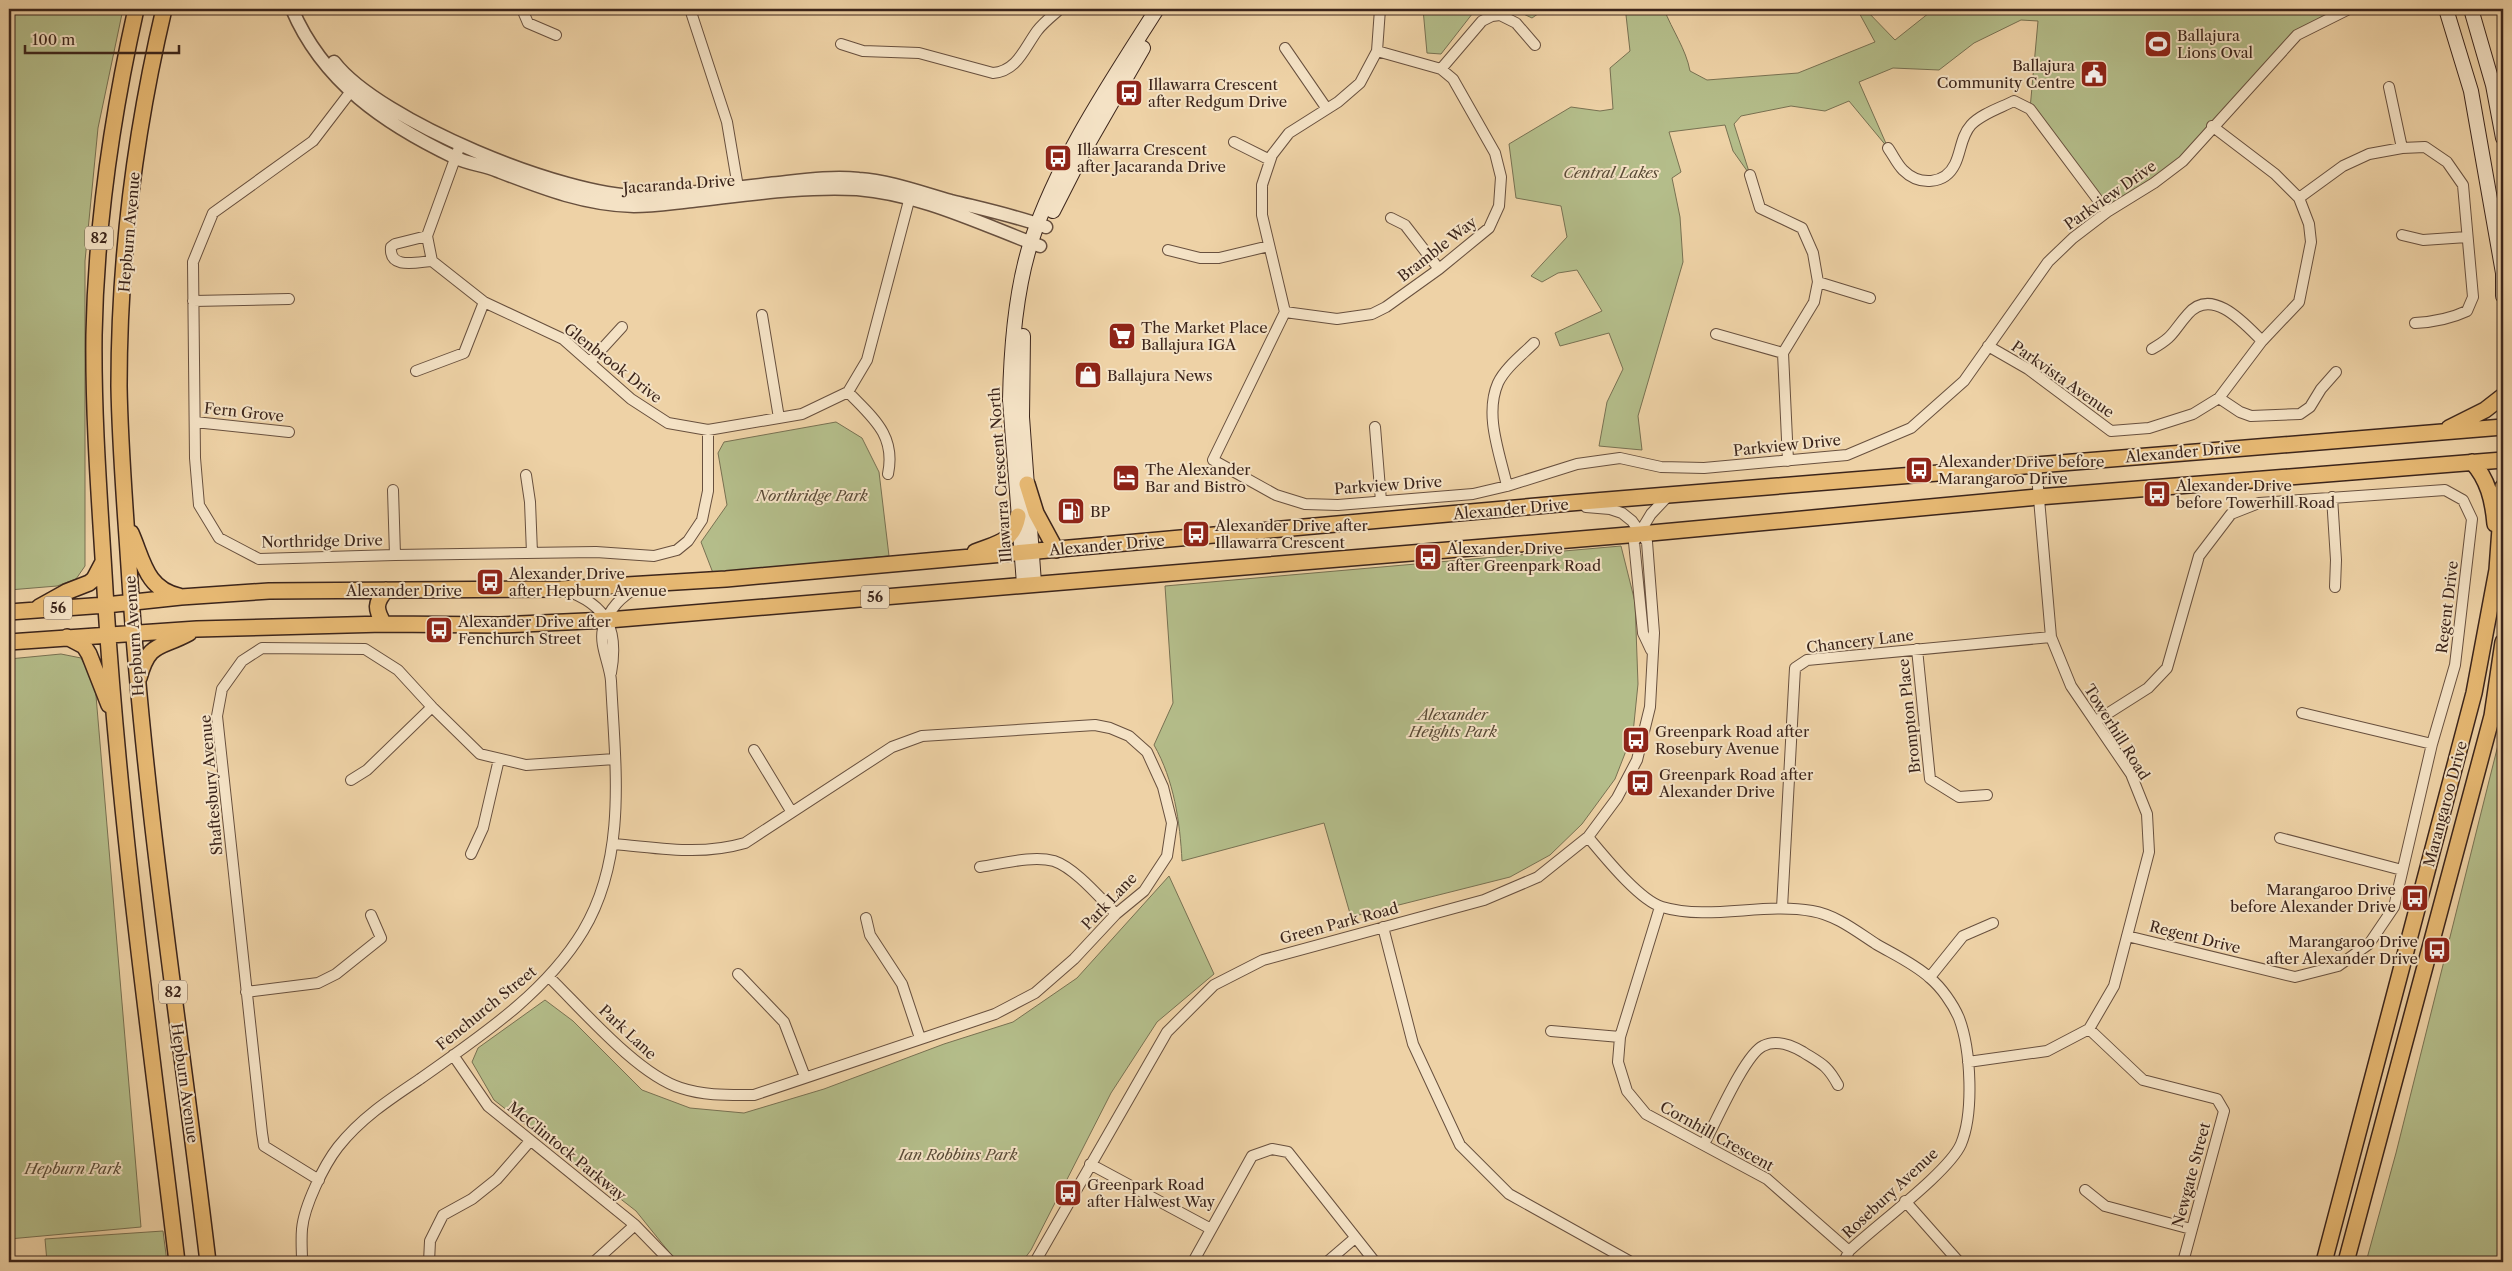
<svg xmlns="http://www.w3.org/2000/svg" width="2512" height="1271" viewBox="0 0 2512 1271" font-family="'Libre Caslon Text',serif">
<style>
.green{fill:#b4bd8a;stroke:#787152}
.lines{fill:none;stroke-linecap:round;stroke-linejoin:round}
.minor-casing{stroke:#68503e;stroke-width:12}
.tertiary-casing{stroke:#68503e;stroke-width:15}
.secondary-casing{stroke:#3c251b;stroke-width:16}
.primary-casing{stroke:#3c251b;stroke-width:18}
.minor{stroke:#f4e2c5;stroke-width:10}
.tertiary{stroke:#f4e2c5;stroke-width:12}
.secondary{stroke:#f4e2c5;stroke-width:14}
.primary{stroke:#e7b973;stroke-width:15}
.labels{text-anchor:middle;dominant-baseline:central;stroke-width:4;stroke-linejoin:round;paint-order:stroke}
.shield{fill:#f4e2c5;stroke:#735e4e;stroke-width:1}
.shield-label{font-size:14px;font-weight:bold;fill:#3c251b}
.poi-label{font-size:15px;fill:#3c251b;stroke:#f4e2c5;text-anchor:start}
.park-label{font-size:15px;font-style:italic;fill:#5a4b37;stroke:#f4e2c5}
.street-label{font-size:15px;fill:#3c251b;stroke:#f4e2c5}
</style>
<rect width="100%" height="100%" fill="#eed2a6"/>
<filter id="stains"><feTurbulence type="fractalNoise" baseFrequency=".004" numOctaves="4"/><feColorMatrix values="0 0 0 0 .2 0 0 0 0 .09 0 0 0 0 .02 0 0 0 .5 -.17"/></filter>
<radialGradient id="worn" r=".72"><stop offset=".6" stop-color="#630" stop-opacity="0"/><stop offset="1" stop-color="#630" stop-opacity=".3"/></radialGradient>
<path class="green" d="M 9,9 L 123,9 L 98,128 L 85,261 L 85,566 L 76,579 L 57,586 L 9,590 Z
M 1423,9 L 1479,9 L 1476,9 L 1441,54 L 1427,53 Z
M 1513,9 L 1545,9 L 1532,18 Z
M 1622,9 L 1664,9 C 1672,30 1686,49 1690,71 L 1707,80 L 1798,73 L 1875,42 L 1857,9 L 1865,9 L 1895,40 L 1934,9 L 2349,9 L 2297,35 L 2183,161 L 2107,212 L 2030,109 L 2038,21 L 2021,20 L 1974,43 L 1939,70 L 1893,68 L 1859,82 L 1888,148 L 1849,101 L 1825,111 L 1791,106 L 1741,116 L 1734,124 L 1750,175 L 1733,151 L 1725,125 L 1669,132 L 1681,172 L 1672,178 L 1680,217 L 1683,262 L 1638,416 L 1642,450 L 1599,446 L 1607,402 L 1623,369 L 1609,333 L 1560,346 L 1555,333 L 1602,311 L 1577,270 L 1558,273 L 1542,282 L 1531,276 L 1567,237 L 1561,206 L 1516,198 L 1509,144 L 1571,107 L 1600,111 L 1613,109 L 1610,68 L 1630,51 L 1626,15 Z
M 836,422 L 862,438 L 879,472 L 889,556 L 713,573 L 701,542 L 727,505 L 718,453 L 724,442 Z
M 1621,546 L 1635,602 L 1638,684 L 1633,733 L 1615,779 L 1582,824 L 1550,855 L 1510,877 L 1351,917 L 1324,823 L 1182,861 C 1180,822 1174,780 1154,745 L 1173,703 L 1165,586 Z
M 61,654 L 81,658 L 95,684 L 141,1227 L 9,1239 L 9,659 Z
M 2503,725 L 2503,1262 L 2366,1262 L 2396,1153 Z
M 1169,876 L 1214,974 L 1157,1022 L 1111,1093 L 1031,1250 L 1022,1262 L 677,1262 L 636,1211 L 494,1100 L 472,1062 L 478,1048 L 545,1000 L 573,1021 L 642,1090 L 690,1108 L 744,1113 L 824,1089 L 944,1044 L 1013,1022 L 1077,978 Z
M 163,1231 L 167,1262 L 47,1262 L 45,1239 Z"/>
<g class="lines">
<g class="minor-casing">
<path id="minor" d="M 522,9 L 528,23 L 556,35
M 690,9 L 727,122 L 739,193
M 1380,9 L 1377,51 L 1360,83 L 1338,102 L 1289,133 L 1272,155 L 1262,185 L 1262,215 L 1285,312 L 1213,460 L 1276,495 L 1305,504 L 1338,505 L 1473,494 L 1507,486 L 1577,464 L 1620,458 L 1661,467 L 1704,468 L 1847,455 L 1911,428 L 1964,381 L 2048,262 L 2073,238 L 2107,212 L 2154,183 L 2183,161 L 2297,35 L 2349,9
M 841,44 L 863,51 L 919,53 L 993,73 C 1017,71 1024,49 1037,31 C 1043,23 1052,16 1060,9
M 1285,48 L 1327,109
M 1441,69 L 1482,21 L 1492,16 L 1500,15 L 1516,23 L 1535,45
M 355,86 L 313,141 L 213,213 L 193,262 L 195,458 L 199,505 L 219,538 L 259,559 L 395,555 L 596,552 L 654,556 L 677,550 L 688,541 L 702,520 L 708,491 L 708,430
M 2389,87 L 2402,148
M 1234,142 L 1270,160
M 460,145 L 427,236 L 432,261 L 484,302 L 563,339 L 631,399 L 668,423 L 708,430 L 802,414 L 848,392 L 867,360 L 911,193
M 1888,148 C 1893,155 1897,164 1903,170 C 1919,186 1945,185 1955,164 C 1961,152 1961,136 1971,125 C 1981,114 2000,108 2014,101 L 2030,109 L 2107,212
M 1750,175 L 1760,208 L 1802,228 L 1813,253 L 1818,282 L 1814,302 L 1783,353 L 1788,461
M 2299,198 L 2343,166 L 2369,154 L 2402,148 L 2425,147 L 2447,162 L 2463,185 L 2473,297 L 2467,311 C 2450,319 2434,322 2415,323
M 1391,218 L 1405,225 L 1439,269
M 2402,235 L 2423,240 L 2467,237
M 427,236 L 395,244 L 391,247 C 389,270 417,262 432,261
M 1168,250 L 1200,258 L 1219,258 L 1269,246
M 1818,282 L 1870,298
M 193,301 L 289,299
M 1285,312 L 1337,319 L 1372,314 L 1386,307 L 1439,269 L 1489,228 L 1499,206 L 1501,177 L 1495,153 L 1453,79 L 1441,69 L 1377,51
M 762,315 L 779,418
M 1716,334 L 1783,353
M 1988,346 L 2028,369 L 2111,431 L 2149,428 L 2193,414 L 2219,398 L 2262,341 L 2299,302 L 2311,242 L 2309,224 L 2299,198 L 2275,174 L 2212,126
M 2152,349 C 2175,336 2172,332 2188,314 C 2212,286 2245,324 2262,341
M 590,362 L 622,327
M 416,371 L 464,353 L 484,302
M 848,392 C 873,418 896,435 888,474
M 2219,398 L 2240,412 L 2251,416 L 2300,414 L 2310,407 L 2321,389 L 2336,372
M 195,422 L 289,432
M 1375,427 L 1381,501
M 526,475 L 530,502 L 532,553
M 1507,486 C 1500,454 1484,415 1498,383 C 1505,368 1522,355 1534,343
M 393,490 L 395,555
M 2332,497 L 2336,560 L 2335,587
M 565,590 C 607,605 619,629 611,673
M 1917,649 L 1930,779 L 1959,797 L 1987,795
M 1651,650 L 1643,633 L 1634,542 L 1651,514 L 1669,495
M 2302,713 L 2432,744
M 2096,721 L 2148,688 L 2167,668 L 2199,556 L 2231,514 L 2259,503 L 2445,490 L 2463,500 L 2472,519 L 2455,665 L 2432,744 L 2394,907 L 2369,944 L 2338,966 L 2295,977 L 2127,936
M 754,750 L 791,811
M 351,780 L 367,770 L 432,707
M 1588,837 C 1604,856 1639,900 1662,907 C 1710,921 1763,902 1812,911 C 1836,915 1856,931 1876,944 C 1893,954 1915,964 1930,978 C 1941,987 1953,1004 1959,1018 C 1971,1050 1974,1113 1961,1144 C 1949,1172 1875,1226 1849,1251 L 1844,1262
M 2280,838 L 2402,870
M 471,854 L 483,828 L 499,759
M 980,867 C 1002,864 1032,855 1054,861 C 1075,868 1100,898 1116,914
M 1660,907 L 1620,1037 L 1618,1062 L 1627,1091 L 1646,1114 L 1767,1179 L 1849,1251
M 1782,908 L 1795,668 L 1807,660 L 2051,637
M 866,918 L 870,935 L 902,984 L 920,1038
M 1383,927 L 1413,1044 L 1460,1145 L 1509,1194 L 1631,1262
M 738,974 L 784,1022 L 805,1077
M 549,977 C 582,1009 638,1075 681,1088 C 705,1096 729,1095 754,1095 L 995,1014 L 1035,993 L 1074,959 L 1116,914 L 1144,891 L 1167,856 L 1172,823 L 1163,787 L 1147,752 L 1129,736 L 1110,728 L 1095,725 L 922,736 L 892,747 L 745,843 C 700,856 661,848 614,844
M 1930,977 L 1963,936 L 1993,923
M 246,992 L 318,983 L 336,974 L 381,938 L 371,915
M 2089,1029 L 2143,1080 L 2217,1099 L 2224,1111 L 2183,1262
M 1551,1031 L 1620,1037
M 453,1055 L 488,1106 L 635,1225 L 671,1262
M 1968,1062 L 2047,1051 L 2089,1029 L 2114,986 L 2149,852 L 2147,814 L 2131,774 L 2071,686 L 2051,637 L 2036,464
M 1704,1144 C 1715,1124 1745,1054 1763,1046 C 1776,1039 1791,1045 1803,1052 C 1822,1064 1827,1065 1838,1085
M 1090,1164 L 1211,1229
M 319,1180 L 264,1146 L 262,1133 L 217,716 L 222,689 L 242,661 L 262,648 L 365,649 L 398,670 L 432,707 L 480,754 L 526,765 L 615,759
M 2085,1190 L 2105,1206 L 2191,1229
M 1905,1201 L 1959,1262
M 302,1262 C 302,1251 301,1240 302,1229 C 304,1206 324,1165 338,1147 C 361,1118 390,1099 420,1079 C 479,1037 545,994 583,931 C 628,856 615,765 611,681 C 610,665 599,645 603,629 C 609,608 621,597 639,586
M 429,1262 L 430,1241 L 443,1215 L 472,1199 L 497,1179 L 530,1141
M 594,1262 L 635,1225
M 1035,1262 L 1167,1032 L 1214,985 L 1263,960 L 1484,900 L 1538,877 L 1588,837 L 1617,798 L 1637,760 L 1650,707 L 1654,633 L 1647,542 L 1632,521 L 1622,513 L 1610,509 L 1586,507
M 1193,1262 L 1252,1156 L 1272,1149 L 1288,1152 L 1375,1262
M 1327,1262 L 1355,1238"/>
</g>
<g class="tertiary-casing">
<path id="tertiary" d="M 292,9 C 323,82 385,124 454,157 C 468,164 484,165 498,171 C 542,188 585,205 634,206 C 653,206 672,203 692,201 C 746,195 802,186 857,189 C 921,194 981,224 1040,246
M 334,62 C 379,121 566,197 640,196 C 683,195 727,189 769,184 C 799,181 829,176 859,179 C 890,181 922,193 951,201 C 983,209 1016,216 1046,227"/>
</g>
<g class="secondary-casing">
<path id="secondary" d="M 2446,9 L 2471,91 L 2503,273 L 2503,296
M 2471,9 L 2493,85 L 2503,138
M 1053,211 L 1081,156 L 1143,48
M 1023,336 L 1022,417 L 1034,583
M 1024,584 L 1010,400 C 1011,348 1015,292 1031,242 C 1059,158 1110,83 1157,9"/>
</g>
<g class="primary-casing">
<path id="primary" d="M 136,9 C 112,116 96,225 94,335 C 93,426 101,517 106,607 C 120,826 151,1044 177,1262
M 164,9 C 135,132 119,259 119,386 C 120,451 126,517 130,582 C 145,810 181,1035 208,1262
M 2449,428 L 2485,410 L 2503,396
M 2472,462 C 2488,479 2493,501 2495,524
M 1027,484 L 1036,513 L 1056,550
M 131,533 C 143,560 146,589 179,596
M 975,552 C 998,543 1013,542 1018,516
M 39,607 L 66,592 L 89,583 L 94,579 L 103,562
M 9,612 L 106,605 L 181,597 L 269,591 L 561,589 L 726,579 L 1570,503 L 2503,427
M 384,624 C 375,609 375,603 386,590
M 67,637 L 84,646 L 89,654 L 109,705
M 9,642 L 197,629 L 384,624 L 500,625 L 608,620 L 1640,534 L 2038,497 L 2503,460
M 139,678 C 149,641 160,649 189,633
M 2324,1262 L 2474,693 L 2497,570 L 2503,487
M 2346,1262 L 2492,716 L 2503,642"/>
</g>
<use href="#minor" class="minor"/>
<use href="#tertiary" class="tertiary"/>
<use href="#secondary" class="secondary"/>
<use href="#primary" class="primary"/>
</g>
<defs>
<g id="stadium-square" transform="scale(1.4375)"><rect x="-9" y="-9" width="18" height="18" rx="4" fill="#8f2418" stroke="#f4e2c5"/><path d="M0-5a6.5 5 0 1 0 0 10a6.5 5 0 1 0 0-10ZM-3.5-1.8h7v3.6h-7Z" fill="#fff"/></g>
<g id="civic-square" transform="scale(1.4375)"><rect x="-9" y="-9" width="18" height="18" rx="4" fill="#8f2418" stroke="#f4e2c5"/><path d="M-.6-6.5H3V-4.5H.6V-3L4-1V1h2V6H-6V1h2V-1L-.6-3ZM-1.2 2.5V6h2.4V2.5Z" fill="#fff"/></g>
<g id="bus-square" transform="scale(1.4375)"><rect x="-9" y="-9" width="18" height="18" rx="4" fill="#8f2418" stroke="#f4e2c5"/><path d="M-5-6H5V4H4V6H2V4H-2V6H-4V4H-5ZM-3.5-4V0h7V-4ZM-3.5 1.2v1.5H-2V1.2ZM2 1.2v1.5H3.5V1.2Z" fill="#fff"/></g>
<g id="supermarket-square" transform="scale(1.4375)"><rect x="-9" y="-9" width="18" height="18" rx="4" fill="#8f2418" stroke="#f4e2c5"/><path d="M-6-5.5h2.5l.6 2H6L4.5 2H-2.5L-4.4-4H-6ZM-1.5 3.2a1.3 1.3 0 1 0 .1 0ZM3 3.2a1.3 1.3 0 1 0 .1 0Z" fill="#fff"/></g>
<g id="shop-square" transform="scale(1.4375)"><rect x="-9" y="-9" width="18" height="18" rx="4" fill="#8f2418" stroke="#f4e2c5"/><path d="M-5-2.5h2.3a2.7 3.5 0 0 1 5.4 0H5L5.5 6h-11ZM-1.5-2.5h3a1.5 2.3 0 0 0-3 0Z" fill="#fff"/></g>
<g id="hotel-square" transform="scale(1.4375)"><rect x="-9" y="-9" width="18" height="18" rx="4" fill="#8f2418" stroke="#f4e2c5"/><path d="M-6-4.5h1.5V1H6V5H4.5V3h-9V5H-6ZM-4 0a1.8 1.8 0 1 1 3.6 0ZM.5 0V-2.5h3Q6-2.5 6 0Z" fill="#fff"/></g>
<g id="fuel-square" transform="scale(1.4375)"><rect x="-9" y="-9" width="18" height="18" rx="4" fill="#8f2418" stroke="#f4e2c5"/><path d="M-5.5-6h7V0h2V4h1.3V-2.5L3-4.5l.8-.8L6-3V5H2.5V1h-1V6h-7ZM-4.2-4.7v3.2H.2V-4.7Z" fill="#fff"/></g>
</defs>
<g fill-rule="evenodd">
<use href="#stadium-square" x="2158" y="44"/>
<use href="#civic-square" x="2094" y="74"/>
<use href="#bus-square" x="1129" y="93"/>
<use href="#bus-square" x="1058" y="158"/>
<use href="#supermarket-square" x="1122" y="336"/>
<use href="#shop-square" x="1088" y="375"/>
<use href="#bus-square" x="1919" y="470"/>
<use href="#hotel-square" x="1126" y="478"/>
<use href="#bus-square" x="2157" y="494"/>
<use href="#fuel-square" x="1071" y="511"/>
<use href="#bus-square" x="1196" y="534"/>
<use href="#bus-square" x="1428" y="557"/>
<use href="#bus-square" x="490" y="582"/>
<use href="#bus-square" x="439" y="630"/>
<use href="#bus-square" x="1636" y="740"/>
<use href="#bus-square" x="1640" y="783"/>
<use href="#bus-square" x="2415" y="898"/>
<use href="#bus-square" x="2437" y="950"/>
<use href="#bus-square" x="1068" y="1193"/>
</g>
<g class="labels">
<g class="shield">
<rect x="85" y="226.5" width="28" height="23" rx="4"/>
<rect x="861" y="585.5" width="28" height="23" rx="4"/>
<rect x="44" y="596.5" width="28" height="23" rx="4"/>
<rect x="159" y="980.5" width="28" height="23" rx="4"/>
</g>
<g class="shield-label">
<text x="99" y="238">82</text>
<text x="875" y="597">56</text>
<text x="58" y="608">56</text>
<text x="173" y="992">82</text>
</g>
<g class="poi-label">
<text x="2177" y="35">Ballajura<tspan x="2177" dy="17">Lions Oval</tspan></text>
<text x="2075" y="65" text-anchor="end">Ballajura<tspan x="2075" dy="17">Community Centre</tspan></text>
<text x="1148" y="84">Illawarra Crescent<tspan x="1148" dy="17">after Redgum Drive</tspan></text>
<text x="1077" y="149">Illawarra Crescent<tspan x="1077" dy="17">after Jacaranda Drive</tspan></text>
<text x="1141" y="327">The Market Place<tspan x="1141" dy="17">Ballajura IGA</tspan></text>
<text x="1107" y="375">Ballajura News</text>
<text x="1938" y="461">Alexander Drive before<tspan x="1938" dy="17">Marangaroo Drive</tspan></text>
<text x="1145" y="469">The Alexander<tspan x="1145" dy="17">Bar and Bistro</tspan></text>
<text x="2176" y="485">Alexander Drive<tspan x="2176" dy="17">before Towerhill Road</tspan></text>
<text x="1090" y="511">BP</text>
<text x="1215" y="525">Alexander Drive after<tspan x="1215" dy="17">Illawarra Crescent</tspan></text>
<text x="1447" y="548">Alexander Drive<tspan x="1447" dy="17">after Greenpark Road</tspan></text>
<text x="509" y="573">Alexander Drive<tspan x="509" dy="17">after Hepburn Avenue</tspan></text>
<text x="458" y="621">Alexander Drive after<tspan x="458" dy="17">Fenchurch Street</tspan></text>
<text x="1655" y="731">Greenpark Road after<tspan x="1655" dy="17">Rosebury Avenue</tspan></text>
<text x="1659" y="774">Greenpark Road after<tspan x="1659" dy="17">Alexander Drive</tspan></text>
<text x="2396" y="889" text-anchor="end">Marangaroo Drive<tspan x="2396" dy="17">before Alexander Drive</tspan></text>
<text x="2418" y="941" text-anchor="end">Marangaroo Drive<tspan x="2418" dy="17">after Alexander Drive</tspan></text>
<text x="1087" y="1184">Greenpark Road<tspan x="1087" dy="17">after Halwest Way</tspan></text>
</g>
<g class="park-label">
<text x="1611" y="172">Central Lakes</text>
<text x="812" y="495">Northridge Park</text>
<text x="1453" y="714">Alexander<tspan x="1453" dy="17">Heights Park</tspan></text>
<text x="958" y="1154">Ian Robbins Park</text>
<text x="73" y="1168">Hepburn Park</text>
</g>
<g class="street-label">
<text transform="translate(679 184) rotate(-4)">Jacaranda Drive</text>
<text transform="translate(2110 195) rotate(-35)">Parkview Drive</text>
<text transform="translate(129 232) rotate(-85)">Hepburn Avenue</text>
<text transform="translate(1437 249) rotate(-38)">Bramble Way</text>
<text transform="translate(613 363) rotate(38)">Glenbrook Drive</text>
<text transform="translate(2063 379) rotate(35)">Parkvista Avenue</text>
<text transform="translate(244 412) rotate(6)">Fern Grove</text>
<text transform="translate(1787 445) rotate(-6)">Parkview Drive</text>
<text transform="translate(2183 452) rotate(-5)">Alexander Drive</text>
<text transform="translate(1000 475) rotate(-94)">Illawarra Crescent North</text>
<text transform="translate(1388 485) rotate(-4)">Parkview Drive</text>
<text transform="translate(1511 509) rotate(-5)">Alexander Drive</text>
<text transform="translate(322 541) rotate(-1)">Northridge Drive</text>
<text transform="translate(1107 545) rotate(-5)">Alexander Drive</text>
<text x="404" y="590">Alexander Drive</text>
<text transform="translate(2447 607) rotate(-83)">Regent Drive</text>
<text transform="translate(134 636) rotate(-94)">Hepburn Avenue</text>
<text transform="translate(1860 641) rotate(-7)">Chancery Lane</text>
<text transform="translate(1909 716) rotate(-96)">Brompton Place</text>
<text transform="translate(2117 732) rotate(58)">Towerhill Road</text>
<text transform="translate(211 785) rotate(-95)">Shaftesbury Avenue</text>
<text transform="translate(2445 804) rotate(-75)">Marangaroo Drive</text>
<text transform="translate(1109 901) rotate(-46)">Park Lane</text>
<text transform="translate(1339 923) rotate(-15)">Green Park Road</text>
<text transform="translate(2195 937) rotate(14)">Regent Drive</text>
<text transform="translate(486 1008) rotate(-39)">Fenchurch Street</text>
<text transform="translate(628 1032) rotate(43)">Park Lane</text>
<text transform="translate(185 1083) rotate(82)">Hepburn Avenue</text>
<text transform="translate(1717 1136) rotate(29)">Cornhill Crescent</text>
<text transform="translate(567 1151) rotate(39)">McClintock Parkway</text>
<text transform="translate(2191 1175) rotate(-75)">Newgate Street</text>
<text transform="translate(1890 1193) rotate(-43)">Rosebury Avenue</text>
</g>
</g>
<rect width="2512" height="1271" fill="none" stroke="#eed2a6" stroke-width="30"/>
<rect x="10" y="10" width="2492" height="1251" fill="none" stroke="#3c251b" stroke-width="2.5"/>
<rect x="15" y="15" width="2482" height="1241" fill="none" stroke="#3c251b"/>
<path d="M25 45v8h154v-8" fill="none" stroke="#3c251b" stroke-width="2.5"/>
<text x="32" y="45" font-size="15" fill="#3c251b" stroke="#f4e2c5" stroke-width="4" paint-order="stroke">100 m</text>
<rect width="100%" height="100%" filter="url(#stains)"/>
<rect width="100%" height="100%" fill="url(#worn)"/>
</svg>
